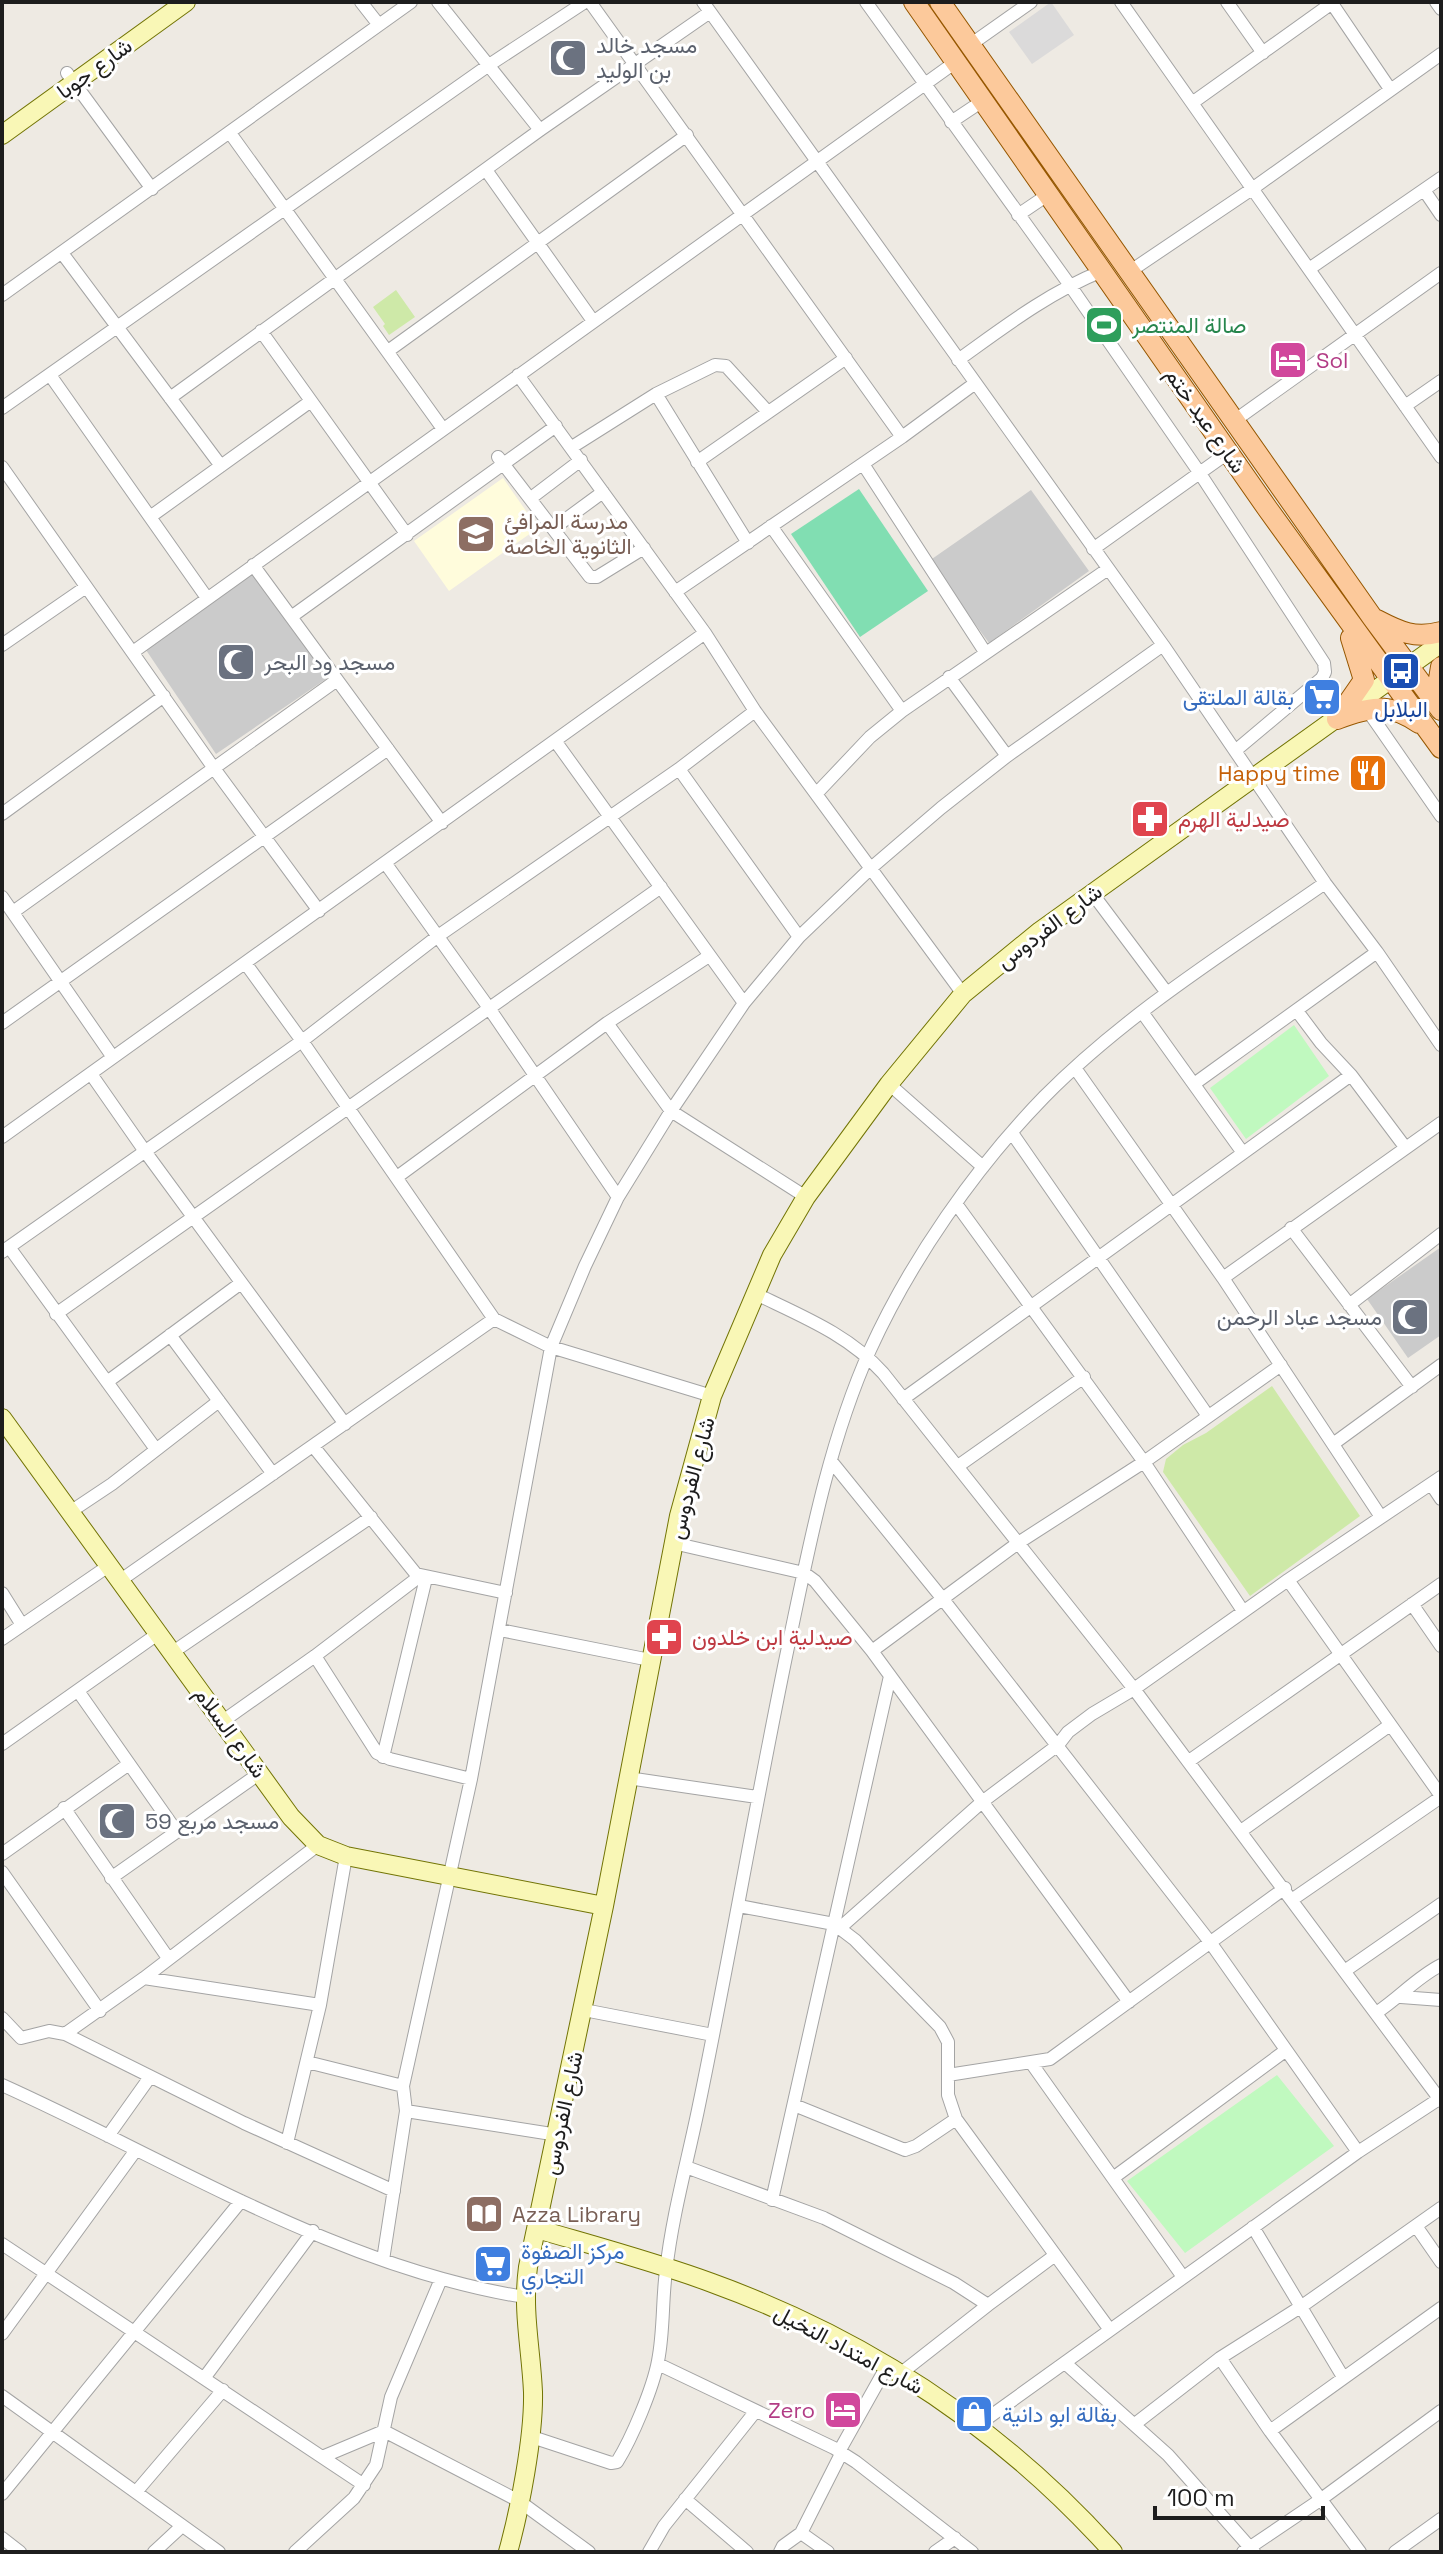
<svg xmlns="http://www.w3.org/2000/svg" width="1443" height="2554" viewBox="0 0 1443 2554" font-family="'Space Grotesk',Vazirmatn,sans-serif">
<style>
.residential{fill:#dbdada}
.education{fill:#fffcdc}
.religious{fill:#cbcbcb}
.grass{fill:#cee9a8}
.park{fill:#c0f9bf}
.pitch{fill:#81deb2}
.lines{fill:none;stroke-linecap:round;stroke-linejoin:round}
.street-casing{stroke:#a4a4a4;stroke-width:14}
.secondary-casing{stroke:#727405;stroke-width:20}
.primary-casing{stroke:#965700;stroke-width:22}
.street{stroke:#fff;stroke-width:12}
.secondary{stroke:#f9f7b6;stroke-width:18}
.primary{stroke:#fcc99b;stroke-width:20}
.labels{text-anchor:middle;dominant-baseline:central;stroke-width:6;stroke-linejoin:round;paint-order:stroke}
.worship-label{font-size:22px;fill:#5b616d;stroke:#fff;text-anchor:start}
.street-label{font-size:22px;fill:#1d1d1d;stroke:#fff}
.leisure-label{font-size:22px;fill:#27864d;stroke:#fff;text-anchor:start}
.hotel-label{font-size:22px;fill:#b23c85;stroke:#fff;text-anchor:start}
.education-label{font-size:22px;fill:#785e54;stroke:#fff;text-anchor:start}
.shop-label{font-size:22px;fill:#366cbe;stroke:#fff;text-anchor:start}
.transit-label{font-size:22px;fill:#164399;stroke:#fff}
.food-label{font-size:22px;fill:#c56008;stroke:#fff;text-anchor:end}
.health-label{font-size:22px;fill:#be3a42;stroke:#fff;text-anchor:start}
</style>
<rect width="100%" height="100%" fill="#eeeae3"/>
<path class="residential" d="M 1051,2 L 1074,35 L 1032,64 L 1009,32 Z"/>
<path class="education" d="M 503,478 L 538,528 L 449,591 L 414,541 Z"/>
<path class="religious" d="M 1031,490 L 1089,571 L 989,643 L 929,561 Z
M 256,571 L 329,677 L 216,754 L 144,647 Z
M 1441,1247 L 1441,1335 L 1408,1358 L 1367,1299 Z"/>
<path class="grass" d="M 396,290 L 415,317 L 389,335 L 383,326 L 385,324 L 373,307 Z
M 1272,1386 L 1360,1516 L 1250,1596 L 1163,1472 L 1166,1459 L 1183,1445 L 1206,1433 Z"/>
<path class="park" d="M 1294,1025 L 1329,1076 L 1246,1139 L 1210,1088 Z
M 1277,2075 L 1334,2146 L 1185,2253 L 1127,2181 Z"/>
<path class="pitch" d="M 859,489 L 928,591 L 860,637 L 791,534 Z"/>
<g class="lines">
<g class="street-casing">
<path id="street" d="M 361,2 L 379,25
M 438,2 L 540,130
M 590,2 L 902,437
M 703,2 L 1163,645 L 1325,883 L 1377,952 L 1441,1045
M 866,2 L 1069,284 L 1199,472 L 1324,663 L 1325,672 L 1322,678 L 1235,751
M 1121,2 L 1441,457
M 1227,2 L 1263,53
M 1331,2 L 1390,89
M 1436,2 L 1441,9
M 970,45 L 1031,2
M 67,73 L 152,189
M 1192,103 L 1332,3
M 951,122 L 984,100
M 230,133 L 443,429
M 486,170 L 593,321
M 1424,190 L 1441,215
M 1018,215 L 1049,194
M 62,253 L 221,466
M 1309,269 L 1441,178
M 1129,272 L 1252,189 L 1441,54
M 2,295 L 411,2
M 261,331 L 407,535
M 388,351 L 687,135
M 958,360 C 1004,327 1048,293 1102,271
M 50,375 L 207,598
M 518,375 L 705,633 L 755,711 L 963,994
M 656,394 L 748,543
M 170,398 L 540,130 L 710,12
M 1405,406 L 1441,381
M 2,408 L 489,65 L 585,2
M 1234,421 L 1441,273
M 572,447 L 656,394 L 715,365 L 726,366 L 768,412
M 498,457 L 590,577 L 597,577 L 644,548
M 697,462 L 846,358
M 863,464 L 985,652
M 2,467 L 213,767 L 319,911
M 531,498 L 581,460
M 150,517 L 311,401
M 771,526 L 902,711
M 554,528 L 603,492
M 1093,549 L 1229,452
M 253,565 L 442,823
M 675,592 L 902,437 L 974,384
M 291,617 L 556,426
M 2,645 L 86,587
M 133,652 L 957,61
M 949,677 L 1007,756
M 1366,708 L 1441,816
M 556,742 L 744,1003
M 679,769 L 799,937
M 816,794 L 870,737 L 902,711 L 1108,569
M 2,814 L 164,696
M 386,864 L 489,1008 L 618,1197
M 1092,893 L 1167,993
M 2,897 L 112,1056
M 13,912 L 337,680
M 246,964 L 302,1041 L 494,1319 L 551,1347 L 712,1396
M 1297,1011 L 1321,1043 L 1351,1075 L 1405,1147
M 1142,1012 L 1243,1153
M 2,1023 L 388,749
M 607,1023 L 671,1111 L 806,1197
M 1075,1068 L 1223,1278 L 1381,1517
M 91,1074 L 144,1150 L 345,1424
M 889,1084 L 983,1167
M 1194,1084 L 1377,952
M 1012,1133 L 1208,1416
M 2,1137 L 705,633
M 397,1177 L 607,1023 L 709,956
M 957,1205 L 1144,1462 L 1243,1611
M 1291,1228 L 1412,1387
M 9,1247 L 155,1448
M 2,1252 L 302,1041 L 438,936 L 679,769 L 755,711
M 1223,1278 L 1441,1123
M 754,1293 C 801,1316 848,1334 883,1373 L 1134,1689 L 1441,2101
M 1349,1305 L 1441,1234
M 56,1314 L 661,887
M 170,1335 L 273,1474
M 107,1382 L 241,1283
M 903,1399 L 1351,1075
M 1333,1444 L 1441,1365
M 313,1446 L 416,1574 L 506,1593
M 831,1461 L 942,1598 L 1210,1942 L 1358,2152
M 958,1466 L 1084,1377
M 1431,1484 L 1441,1499
M 70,1512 L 112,1484 L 219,1401
M 673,1543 L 804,1573 L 815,1581 L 872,1651 L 1129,2002
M 1288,1580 L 1441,1796
M 118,1582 L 494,1319
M 2,1593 L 22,1625
M 1412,1604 L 1441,1646
M 500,1630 L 650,1660
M 2,1639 L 107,1567
M 872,1651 L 1018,1543 L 1144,1462 L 1281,1365
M 173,1652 L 371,1517
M 315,1656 L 377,1753 L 390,1759 L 471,1779
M 78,1691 L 177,1832
M 223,1721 L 315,1656 L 420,1576
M 2,1744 L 159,1633
M 383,1757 L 426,1578
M 1189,1761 L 1441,1584
M 628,1778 L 757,1797
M 64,1808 L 168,1958
M 1241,1831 L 1390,1725
M 2,1854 L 129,1764
M 2,1872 L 100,2011
M 111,1878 L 260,1773
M 1293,1899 L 1441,1797
M 739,1906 L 834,1924 L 890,1676
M 841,1927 L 982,1802 L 1058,1745 L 1068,1732 L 1092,1714 L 1134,1689 L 1288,1580 L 1441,1477
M 1346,1970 L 1441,1904
M 144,1978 L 320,2005
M 1401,1997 L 1441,2000
M 584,2010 L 713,2035
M 1376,2013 C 1399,1998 1417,1977 1441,1965
M 2,2018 L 21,2038 L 49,2031 L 65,2034 L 144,1978 L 318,1845
M 65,2034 L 244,2123 L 394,2191
M 307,2062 L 403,2086
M 1032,2064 L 1183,2277
M 948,2075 L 1050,2059 L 1285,1888
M 2,2085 C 171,2161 338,2267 524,2297
M 794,2105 L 905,2150 L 916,2146 L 956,2119
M 406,2111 L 558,2135
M 108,2136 L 150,2077
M 287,2143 L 320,2005 L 346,1856
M 686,2167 L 824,2218 L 954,2283 L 988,2305 L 1054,2256
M 1113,2178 L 1285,2051
M 772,2200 L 834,1924 L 855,1940 L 940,2027 L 948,2042 L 948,2095 L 956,2119 L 1110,2330
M 1416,2226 L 1441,2262
M 1253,2227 L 1343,2377
M 2,2244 L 364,2485
M 383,2260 L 406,2111 L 403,2086 L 471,1779 L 551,1347 L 585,1266 L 618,1197 L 671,1111 L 744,1003 L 799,937 L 871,868 L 941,808 L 1007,756 L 1163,645
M 2,2334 L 136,2150
M 1220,2358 L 1270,2431 L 1441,2308
M 1065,2363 L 1168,2455 L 1254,2552
M 658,2364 L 834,2448 L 856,2462 L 972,2552
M 900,2374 L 988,2305
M 205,2377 L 313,2231
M 2,2396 L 219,2552
M 1135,2424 L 1220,2358 L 1302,2306 L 1441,2208
M 978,2425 L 1358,2152 L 1439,2099
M 1270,2431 L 1360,2552
M 529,2436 L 611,2463 L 617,2462 C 632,2438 653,2388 658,2361 C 664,2331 662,2300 666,2271 C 672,2217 687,2163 698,2110 C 730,1956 756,1801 788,1647 C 809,1547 828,1444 870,1350 C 911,1260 975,1168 1044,1097 C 1127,1013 1229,950 1325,883
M 322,2457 L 384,2431 L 519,2501 L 589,2552
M 136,2492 L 223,2390
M 2,2494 L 241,2201
M 685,2499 L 747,2552
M 801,2533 L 828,2552
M 2,2538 L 20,2552
M 154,2552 L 182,2526
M 295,2552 L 354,2498 L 376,2465 L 391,2397 L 441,2279
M 649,2552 L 664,2526 L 755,2412
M 780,2552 L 783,2546 L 801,2533 L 841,2454 L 841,2448 L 887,2366
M 935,2552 L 955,2538
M 1243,2552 L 1320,2500 L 1441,2411
M 1395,2552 L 1441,2519"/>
</g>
<g class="secondary-casing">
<path id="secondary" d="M 2,135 L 186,2
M 2,1418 L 291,1817 L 318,1845 L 346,1856 L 604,1906
M 537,2229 C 595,2246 655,2262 712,2283 C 869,2340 1002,2428 1113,2552
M 508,2552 C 520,2509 534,2436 533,2392 C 531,2348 522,2311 528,2267 L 604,1906 L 679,1516 L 712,1396 L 772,1255 L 806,1197 L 889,1084 L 963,994 L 1040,931 L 1441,643"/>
</g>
<g class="primary-casing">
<path id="primary" d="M 914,2 L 1267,508 L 1441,748
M 940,2 L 1372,617 L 1441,710
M 1377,620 C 1400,632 1415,639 1441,632
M 1441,667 L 1439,679 L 1441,699
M 1337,719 L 1364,680 L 1351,638
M 1337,719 C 1370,707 1388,702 1419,723"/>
</g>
<use href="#street" class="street"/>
<use href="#secondary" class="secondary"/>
<use href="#primary" class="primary"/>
</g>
<defs>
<g id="mosque-square" transform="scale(2)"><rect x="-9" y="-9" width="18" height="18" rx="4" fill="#6b7280" stroke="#fff"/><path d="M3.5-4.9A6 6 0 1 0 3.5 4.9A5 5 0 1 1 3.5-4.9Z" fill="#fff"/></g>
<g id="stadium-square" transform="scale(2)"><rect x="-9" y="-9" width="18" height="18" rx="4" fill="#2e9e5b" stroke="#fff"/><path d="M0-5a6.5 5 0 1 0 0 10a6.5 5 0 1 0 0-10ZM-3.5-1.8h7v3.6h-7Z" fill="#fff"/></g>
<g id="hotel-square" transform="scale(2)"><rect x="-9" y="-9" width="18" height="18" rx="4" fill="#d1479c" stroke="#fff"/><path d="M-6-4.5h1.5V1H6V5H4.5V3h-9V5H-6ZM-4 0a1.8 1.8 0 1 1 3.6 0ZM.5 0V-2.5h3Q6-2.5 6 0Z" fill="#fff"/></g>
<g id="school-square" transform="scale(2)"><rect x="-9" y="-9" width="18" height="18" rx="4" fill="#8d6e63" stroke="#fff"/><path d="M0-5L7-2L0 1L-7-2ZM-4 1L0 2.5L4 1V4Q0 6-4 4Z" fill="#fff"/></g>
<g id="bus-square" transform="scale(2)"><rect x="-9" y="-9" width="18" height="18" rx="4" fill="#1a4fb4" stroke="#fff"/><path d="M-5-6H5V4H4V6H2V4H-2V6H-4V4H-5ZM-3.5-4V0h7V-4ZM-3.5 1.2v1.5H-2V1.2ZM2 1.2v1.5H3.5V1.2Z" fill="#fff"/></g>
<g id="supermarket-square" transform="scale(2)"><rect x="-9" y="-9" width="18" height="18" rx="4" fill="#3f7fe0" stroke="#fff"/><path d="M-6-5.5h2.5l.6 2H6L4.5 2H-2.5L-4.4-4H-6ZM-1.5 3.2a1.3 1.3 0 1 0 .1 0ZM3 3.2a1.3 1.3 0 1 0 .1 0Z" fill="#fff"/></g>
<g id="restaurant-square" transform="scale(2)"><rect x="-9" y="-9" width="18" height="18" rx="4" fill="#e8710a" stroke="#fff"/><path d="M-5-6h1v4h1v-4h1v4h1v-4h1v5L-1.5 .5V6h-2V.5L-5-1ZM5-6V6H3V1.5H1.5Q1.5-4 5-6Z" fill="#fff"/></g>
<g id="pharmacy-square" transform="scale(2)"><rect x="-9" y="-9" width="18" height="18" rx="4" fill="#e0444e" stroke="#fff"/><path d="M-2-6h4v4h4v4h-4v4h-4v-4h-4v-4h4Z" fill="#fff"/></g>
<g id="library-square" transform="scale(2)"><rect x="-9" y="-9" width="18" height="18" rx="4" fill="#8d6e63" stroke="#fff"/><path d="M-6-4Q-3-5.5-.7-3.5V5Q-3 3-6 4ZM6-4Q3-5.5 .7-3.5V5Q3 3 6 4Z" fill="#fff"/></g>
<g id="shop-square" transform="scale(2)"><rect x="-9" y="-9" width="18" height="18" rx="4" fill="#3f7fe0" stroke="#fff"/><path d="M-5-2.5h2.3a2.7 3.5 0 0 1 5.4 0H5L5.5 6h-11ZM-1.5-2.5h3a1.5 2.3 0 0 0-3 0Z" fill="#fff"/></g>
</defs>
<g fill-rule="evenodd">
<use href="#mosque-square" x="568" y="58"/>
<use href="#stadium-square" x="1104" y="325"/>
<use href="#hotel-square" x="1288" y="360"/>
<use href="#school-square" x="476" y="534"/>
<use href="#mosque-square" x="236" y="662"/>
<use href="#bus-square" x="1401" y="671"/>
<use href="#supermarket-square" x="1322" y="697"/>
<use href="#restaurant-square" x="1368" y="773"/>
<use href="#pharmacy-square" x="1150" y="819"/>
<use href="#mosque-square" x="1410" y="1317"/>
<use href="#pharmacy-square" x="664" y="1637"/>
<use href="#mosque-square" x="117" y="1821"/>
<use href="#library-square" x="484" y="2214"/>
<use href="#supermarket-square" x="493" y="2264"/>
<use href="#hotel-square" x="843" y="2410"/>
<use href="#shop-square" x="974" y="2414"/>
</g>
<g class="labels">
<g class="worship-label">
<text x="596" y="45">مسجد خالد<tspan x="596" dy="25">بن الوليد</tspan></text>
<text x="264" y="662">مسجد ود البحر</text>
<text x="1382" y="1317" text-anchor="end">مسجد عباد الرحمن</text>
<text x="145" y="1821">مسجد مربع 59</text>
</g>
<g class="street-label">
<text transform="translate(94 68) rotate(-36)">شارع جوبا</text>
<text transform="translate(1206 420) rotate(55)">شارع عبد ختم</text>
<text transform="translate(1049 926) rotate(-37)">شارع الفردوس</text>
<text transform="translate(691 1478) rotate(-75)">شارع الفردوس</text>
<text transform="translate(231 1732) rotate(54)">شارع السلام</text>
<text transform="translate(562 2113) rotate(-78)">شارع الفردوس</text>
<text transform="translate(849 2349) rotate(28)">شارع امتداد النخيل</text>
</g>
<g class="leisure-label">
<text x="1132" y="325">صالة المنتصر</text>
</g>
<g class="hotel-label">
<text x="1316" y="360">Sol</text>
<text x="815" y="2410" text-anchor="end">Zero</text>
</g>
<g class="education-label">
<text x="504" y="521">مدرسة المرافئ<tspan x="504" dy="25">الثانوية الخاصة</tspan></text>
<text x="512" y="2214">Azza Library</text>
</g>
<g class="shop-label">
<text x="1294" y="697" text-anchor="end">بقالة الملتقى</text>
<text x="521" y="2251">مركز الصفوة<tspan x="521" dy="25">التجاري</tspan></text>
<text x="1002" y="2414">بقالة ابو دانية</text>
</g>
<g class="transit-label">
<text x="1401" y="709">البلابل</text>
</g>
<g class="food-label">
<text x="1340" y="773">Happy time</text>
</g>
<g class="health-label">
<text x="1178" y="819">صيدلية الهرم</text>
<text x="692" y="1637">صيدلية ابن خلدون</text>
</g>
</g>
<rect width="1443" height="2554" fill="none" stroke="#1d1d1d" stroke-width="8"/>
<path d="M1155 2506v12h168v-12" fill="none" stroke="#1d1d1d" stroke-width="4"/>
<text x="1167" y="2506" font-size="24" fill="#1d1d1d" stroke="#ffffff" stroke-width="6" paint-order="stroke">100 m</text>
</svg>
